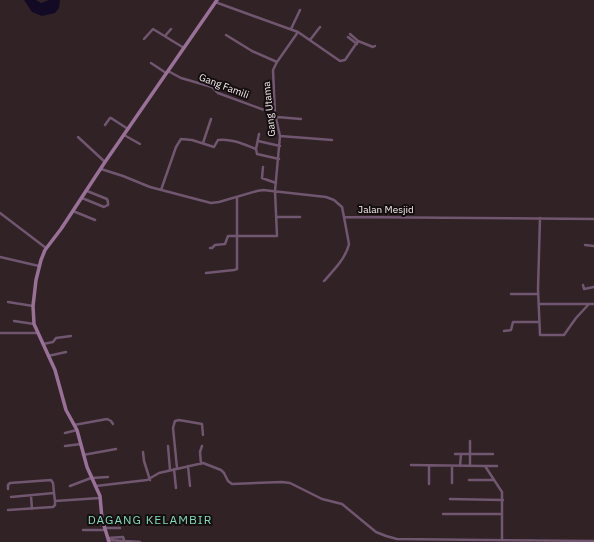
<svg xmlns="http://www.w3.org/2000/svg" width="594" height="542" viewBox="0 0 594 542" font-family="'IBM Plex Sans',sans-serif">
<style>
.water{fill:#130b25}
.lines{fill:none;stroke-linecap:round;stroke-linejoin:round}
.street{stroke:#70566f;stroke-width:2.5}
.secondary{stroke:#997097;stroke-width:3.5}
.labels{text-anchor:middle;dominant-baseline:central;stroke-width:4;stroke-linejoin:round;paint-order:stroke}
.street-label{font-size:10px;fill:#f6ecee;stroke:#140e10}
.quarter-label{font-size:12px;letter-spacing:1px;fill:#80d9b7;stroke:#140e10}
</style>
<rect width="100%" height="100%" fill="#312226"/>
<path class="water" d="M 24,0 L 36,0 L 41,3 L 49,0 L 60,0 L 59,8 L 55,13 L 42,16 L 32,12 Z"/>
<g class="lines">
<path class="street" d="M 215,2 L 298,32 L 340,61 L 345,60 L 358,41
M 291,29 L 300,10
M 350,34 L 358,41 L 373,47 L 375,46
M 226,35 L 252,51 L 277,62
M 165,36 L 171,29
M 348,37 L 357,44
M 144,39 L 153,29 L 184,48
M 310,40 L 320,27
M 151,63 L 166,73
M 168,71 L 181,78 L 212,87 L 218,93 L 275,114
M 277,117 L 301,119
M 105,125 L 110,118 L 111,118 L 128,129
M 124,135 L 140,144
M 280,136 L 332,140
M 78,137 L 105,162
M 258,141 L 280,146
M 203,143 L 211,119
M 256,149 L 257,154 L 279,159
M 263,167 L 262,178 L 276,183
M 101,169 L 123,176 L 150,187 L 211,203 L 219,202 L 257,191 L 263,190 L 326,197 L 334,200 L 342,207 L 344,217 L 594,219
M 161,190 L 176,147 L 181,139 L 192,140 L 214,147 L 218,140 C 231,138 245,145 256,149 L 259,134
M 82,198 L 104,207 L 108,205 L 108,202 L 107,199 L 87,191
M 73,211 L 95,220
M 0,213 L 46,248
M 277,217 L 300,217
M 540,218 L 538,289 L 540,335 L 564,335 L 576,318 L 589,304
M 585,245 L 594,246
M 210,248 L 212,248 L 215,245 L 225,244 L 228,236 L 277,236 L 275,191 L 280,136 L 275,114 L 273,70 L 277,62 L 298,32
M 0,257 L 39,266
M 206,273 L 234,270 L 237,269 L 237,197
M 324,281 C 333,271 346,258 349,244 L 344,217
M 583,285 L 584,289 L 594,287
M 511,294 L 538,294
M 8,302 L 33,306
M 539,304 L 594,304
M 14,321 L 34,324
M 504,331 L 511,330 L 513,322 L 539,322
M 0,333 L 38,333
M 43,344 L 53,342 L 56,338 L 71,336
M 48,356 L 66,352
M 74,425 L 107,419 L 111,421 L 113,424
M 65,433 L 77,430
M 65,446 L 81,444
M 168,446 L 170,470
M 143,452 L 144,461 L 150,480
M 455,454 L 493,454
M 83,455 L 116,449
M 201,464 L 200,452 L 202,446
M 411,465 L 485,466 L 502,492 L 502,540
M 188,466 L 190,486
M 460,466 L 461,454
M 470,466 L 470,441
M 485,466 L 497,466
M 177,468 L 173,428 L 175,421 L 179,420 L 202,424 L 203,435
M 174,469 L 176,488
M 469,480 L 493,480
M 452,483 L 452,466
M 429,484 L 429,466
M 70,486 L 91,478 L 108,477
M 96,486 L 147,480 L 159,473 L 203,463 L 221,470 L 224,473 L 228,481 L 232,484 L 282,482 L 290,483 L 322,499 L 342,504 L 376,532 L 386,536 L 397,539 L 594,541
M 8,489 L 8,485 L 10,483 L 51,480 L 53,483 L 54,493
M 31,496 L 32,509
M 11,497 L 54,493 L 55,501 L 100,498
M 450,499 L 503,500
M 8,510 L 53,507 L 55,505 L 55,501
M 443,514 L 502,514
M 105,528 L 120,528
M 83,530 L 105,530
M 108,538 L 123,537 L 124,540
M 108,540 L 140,542"/>
<path class="secondary" d="M 109,542 L 102,519 L 100,496 L 87,467 L 77,430 L 66,410 L 55,370 L 34,324 L 33,306 L 36,280 L 41,260 L 45,250 L 61,229 L 105,162 L 217,0"/>
</g>
<g class="labels">
<g class="street-label">
<text transform="translate(224 86) rotate(21)">Gang Famili</text>
<text transform="translate(269 109) rotate(-96)">Gang Utama</text>
<text x="386" y="209">Jalan Mesjid</text>
</g>
<g class="quarter-label">
<text x="150" y="519">DAGANG KELAMBIR</text>
</g>
</g>
</svg>
